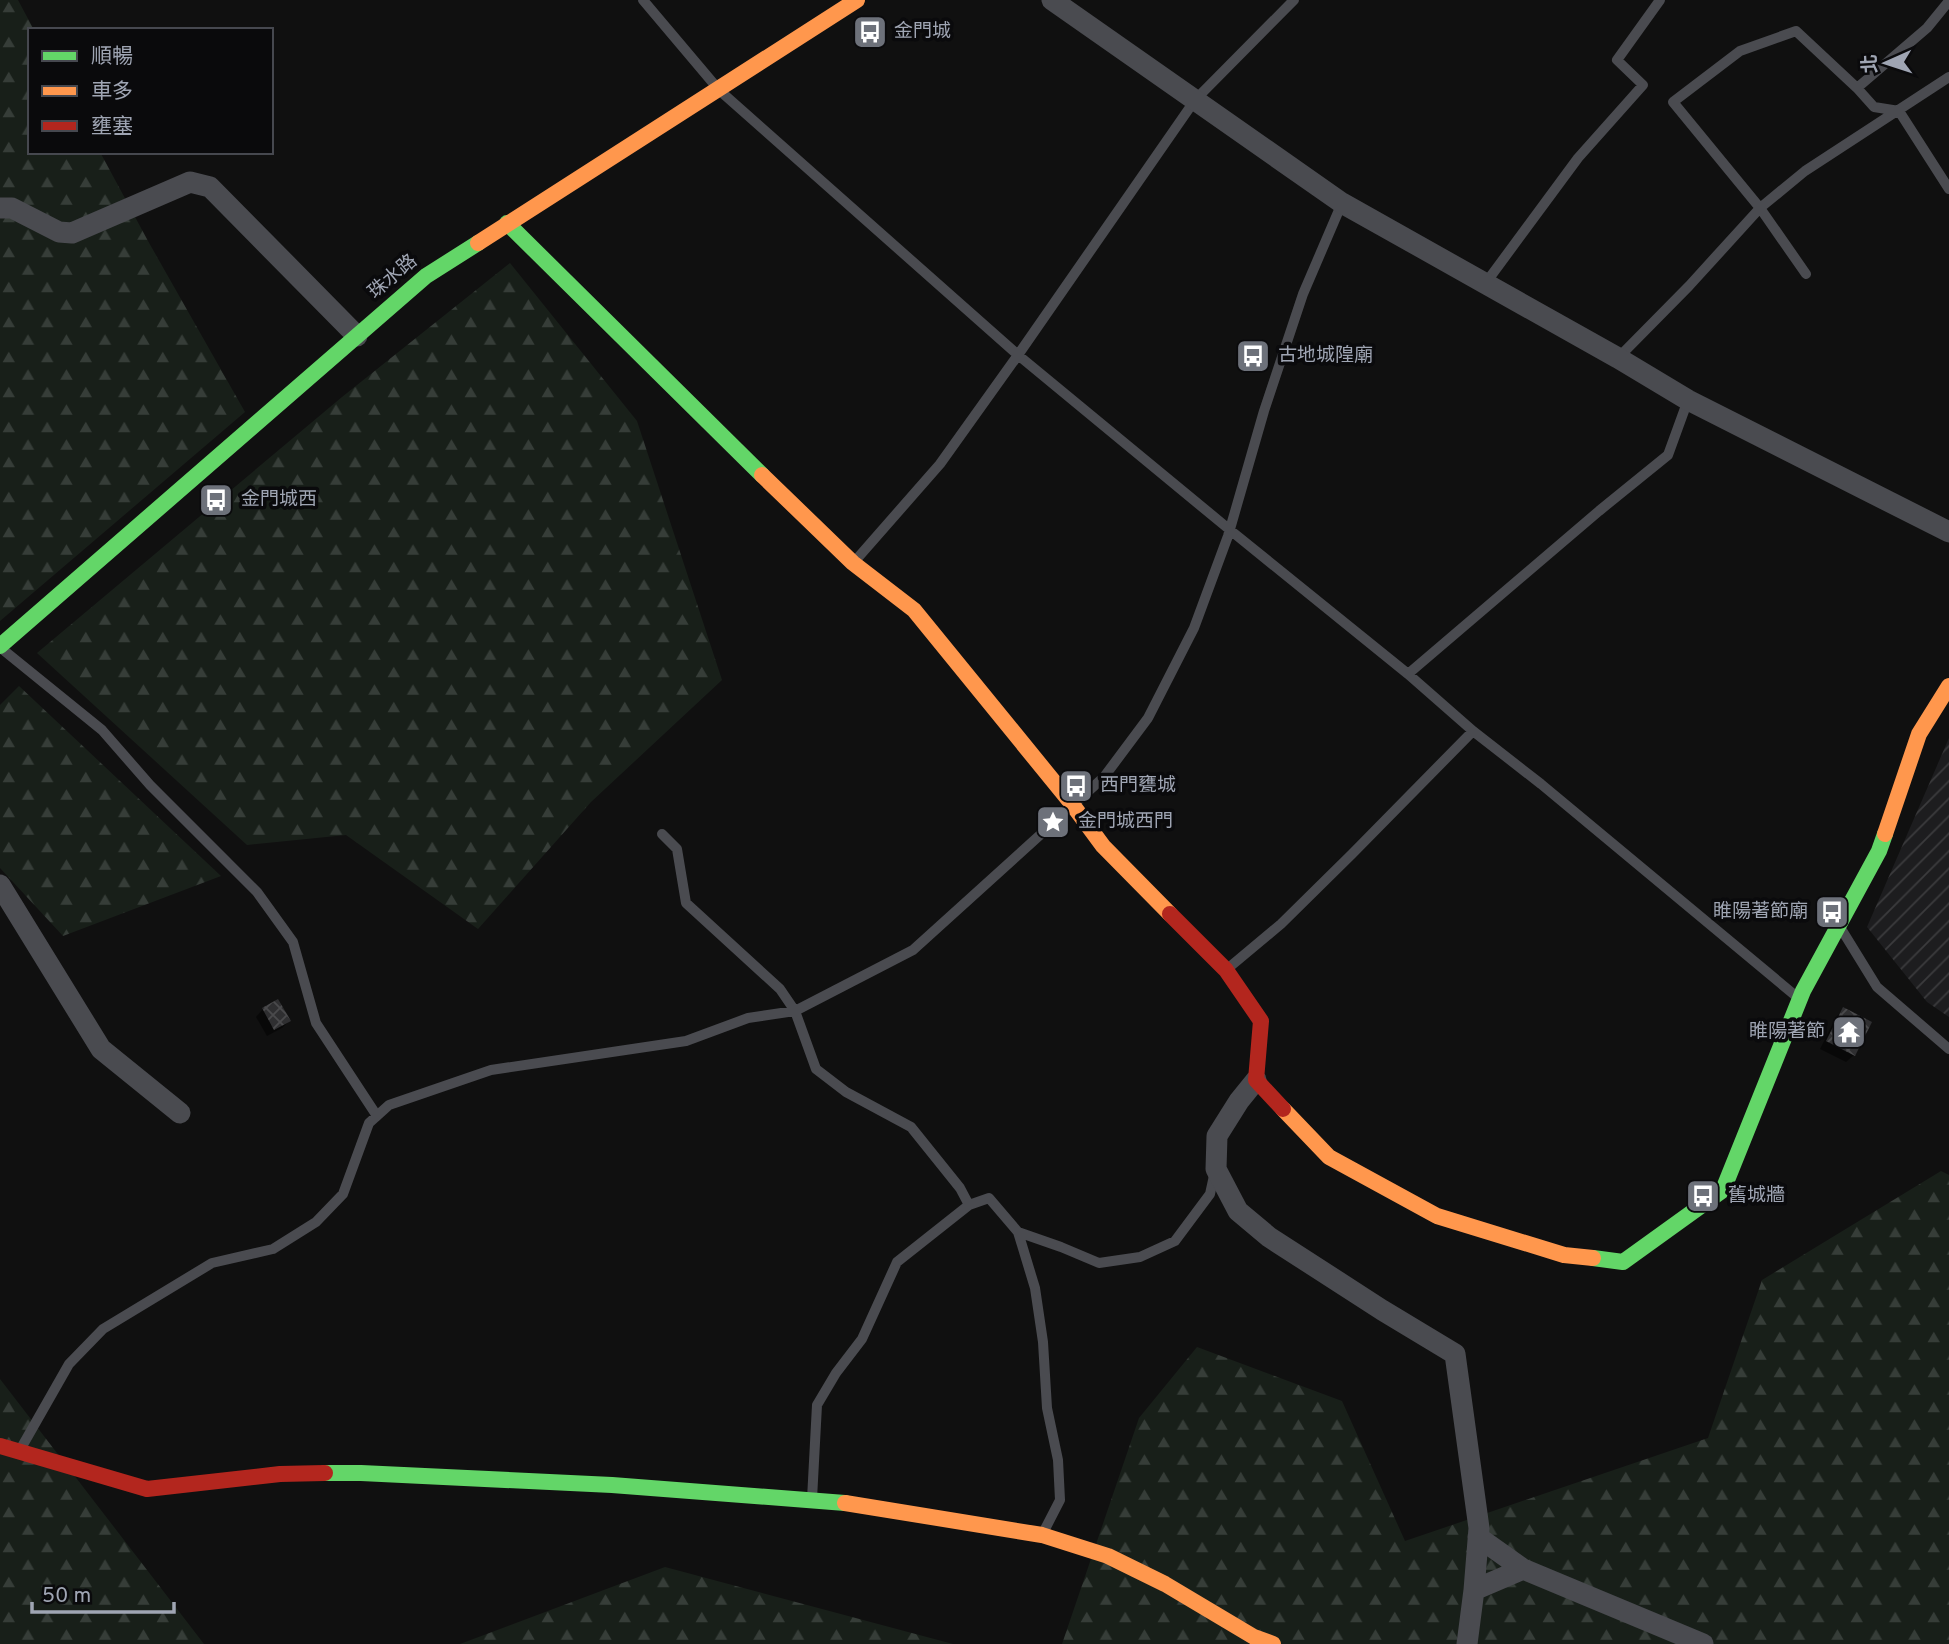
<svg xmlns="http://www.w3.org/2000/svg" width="1949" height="1644" viewBox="0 0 1949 1644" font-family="Overpass,'Noto Sans TC',sans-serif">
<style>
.industrial{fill:url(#industrial-furrows)}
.forest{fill:url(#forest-firs)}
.shadow{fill:#0007}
.building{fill:url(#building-cross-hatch)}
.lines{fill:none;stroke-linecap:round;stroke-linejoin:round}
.lane{stroke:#4a4b50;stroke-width:10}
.street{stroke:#4a4b50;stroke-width:21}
.fast{stroke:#63d668;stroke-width:16}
.slow{stroke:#ff974d;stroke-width:16}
.jam{stroke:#b3261e;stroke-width:16}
.labels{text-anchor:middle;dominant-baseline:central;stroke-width:7;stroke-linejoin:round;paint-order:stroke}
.poi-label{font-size:19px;fill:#9fa5b3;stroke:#0a0a0c;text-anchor:start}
.street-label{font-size:19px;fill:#9fa5b3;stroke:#0a0a0c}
</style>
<defs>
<pattern id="industrial-furrows" width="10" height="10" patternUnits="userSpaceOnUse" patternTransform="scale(1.75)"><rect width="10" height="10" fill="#1d1d1f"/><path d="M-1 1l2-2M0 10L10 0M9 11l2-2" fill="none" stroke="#3b3b3d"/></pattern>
<pattern id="forest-firs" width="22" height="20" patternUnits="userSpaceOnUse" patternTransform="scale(1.75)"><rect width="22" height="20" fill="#181f19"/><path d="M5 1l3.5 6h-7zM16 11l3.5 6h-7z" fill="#363d38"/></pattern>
<pattern id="building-cross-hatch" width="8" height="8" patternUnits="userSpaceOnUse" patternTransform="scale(1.75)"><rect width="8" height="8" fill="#2f2f31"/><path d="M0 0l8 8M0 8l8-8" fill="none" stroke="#4a4a4c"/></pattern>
</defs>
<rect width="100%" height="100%" fill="#101010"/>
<path class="industrial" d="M 1949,738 L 1949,1017 L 1927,1002 L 1867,927 Z"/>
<path class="forest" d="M 0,0 L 18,0 L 34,30 L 30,30 L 30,152 L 100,152 L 148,241 L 245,412 L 0,621 Z
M 510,263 L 637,421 L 722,680 L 591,802 L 478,929 L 346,835 L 247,845 L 37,653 L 342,397 Z
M 19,686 L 221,876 L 63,936 L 0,868 L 0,705 Z
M 1941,1171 L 1949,1175 L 1949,1644 L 1062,1644 L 1139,1418 L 1197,1347 L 1342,1401 L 1405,1541 L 1708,1438 L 1762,1280 Z
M 0,1379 L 204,1644 L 0,1644 Z
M 665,1567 L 953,1644 L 460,1644 Z"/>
<path class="shadow" d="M 263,1009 L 289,1021 L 282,1028 L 267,1036 L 256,1017 Z
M 1844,1009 L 1854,1055 L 1846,1062 L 1820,1049 L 1836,1017 Z"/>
<path class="building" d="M 278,999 L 291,1021 L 274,1030 L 262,1008 Z
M 1843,1007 L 1872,1022 L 1855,1056 L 1826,1041 Z"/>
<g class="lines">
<path class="lane" d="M 643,0 L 719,90 L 1018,355 L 1230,530 L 1408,674 L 1473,731 L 1541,784 L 1797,997
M 1857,88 L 1927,28 L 1949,1
M 1806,274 L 1760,208 L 1673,102 L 1740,51 L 1796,31 L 1857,88 L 1874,107 L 1899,111 L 1949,189
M 1485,284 L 1578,158 L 1643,85 L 1617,60 L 1660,0
M 1618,358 L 1689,286 L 1760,208 L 1805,171 L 1949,77
M 855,561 L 940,464 L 1018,355 L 1195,100 L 1294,0
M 2,649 L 102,730 L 150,785 L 257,892 L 293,942 L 316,1023 L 377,1116
M 1408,674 L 1599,511 L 1668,455 L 1688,400
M 662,834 L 677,849 L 686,903 L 780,989 L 795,1011 L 816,1069 L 846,1092 L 911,1127 L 960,1188 L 969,1205 L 897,1262 L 862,1339 L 836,1373 L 817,1405 L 812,1499
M 1840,927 L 1877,987 L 1949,1049
M 1226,970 L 1281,924 L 1352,854 L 1473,731
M 969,1205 L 989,1198 L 1018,1232 L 1035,1288 L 1043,1342 L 1047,1408 L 1058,1460 L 1060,1500 L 1043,1533
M 1018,1232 L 1061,1247 L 1099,1263 L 1140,1257 L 1175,1241 L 1210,1194 L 1215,1171
M 20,1450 L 69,1364 L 103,1329 L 212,1263 L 273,1249 L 316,1222 L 343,1194 L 369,1123 L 389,1105 L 491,1070 L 686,1041 L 748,1018 L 795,1011 L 913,950 L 1104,777 L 1148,718 L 1194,628 L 1228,536 L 1264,411 L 1303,294 L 1342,203"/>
<path class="street" d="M 1052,0 L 1342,203 L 1618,358 L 1688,400 L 1949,532
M 0,208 L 12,208 L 59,232 L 72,233 L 190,182 L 210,187 L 357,336
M 0,885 L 101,1049 L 180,1113
M 1256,1080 L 1239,1101 L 1217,1136 L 1216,1169 L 1238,1211 L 1269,1237 L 1382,1310 L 1455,1354 L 1479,1528 L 1474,1590 L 1467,1644
M 1478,1537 L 1523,1569
M 1474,1590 L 1523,1569 L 1703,1644"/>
<path class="fast" d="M 507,223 L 762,475
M 0,646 L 426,276 L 478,243
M 1593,1258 L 1623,1262 L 1723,1190 L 1803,991 L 1879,851 L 1885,834
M 325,1473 L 361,1473 L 612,1485 L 845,1503"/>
<path class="slow" d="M 478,243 L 857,0
M 762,475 L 853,563 L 914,610 L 1072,804 L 1103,846 L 1170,914
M 1885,834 L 1919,734 L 1949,686
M 1283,1109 L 1329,1157 L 1437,1216 L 1564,1255 L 1593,1258
M 845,1503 L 1042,1535 L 1108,1556 L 1165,1584 L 1254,1637 L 1273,1644"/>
<path class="jam" d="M 1170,914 L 1226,970 L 1261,1021 L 1256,1080 L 1283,1109
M 0,1446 L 147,1489 L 280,1474 L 325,1473"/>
</g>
<defs>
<g id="bus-square" transform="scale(1.75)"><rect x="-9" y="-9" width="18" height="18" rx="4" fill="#6d717a" stroke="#0a0a0c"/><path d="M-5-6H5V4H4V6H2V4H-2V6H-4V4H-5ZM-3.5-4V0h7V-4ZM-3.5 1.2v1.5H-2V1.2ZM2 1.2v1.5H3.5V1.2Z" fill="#fff"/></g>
<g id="sight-square" transform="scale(1.75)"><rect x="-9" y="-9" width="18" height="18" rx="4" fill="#6d717a" stroke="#0a0a0c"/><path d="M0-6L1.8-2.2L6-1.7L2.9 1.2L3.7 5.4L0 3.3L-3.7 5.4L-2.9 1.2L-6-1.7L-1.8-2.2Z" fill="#fff"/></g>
<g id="temple-square" transform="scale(1.75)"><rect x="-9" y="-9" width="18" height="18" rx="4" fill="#6d717a" stroke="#0a0a0c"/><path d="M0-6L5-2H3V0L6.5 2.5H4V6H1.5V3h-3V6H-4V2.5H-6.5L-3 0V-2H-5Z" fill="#fff"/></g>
</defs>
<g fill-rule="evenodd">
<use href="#bus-square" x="870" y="32"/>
<use href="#bus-square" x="1253" y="356"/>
<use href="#bus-square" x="216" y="500"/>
<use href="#bus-square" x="1076" y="786"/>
<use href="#sight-square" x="1053" y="822"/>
<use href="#bus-square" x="1832" y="912"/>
<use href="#temple-square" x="1849" y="1032"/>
<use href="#bus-square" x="1703" y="1196"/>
</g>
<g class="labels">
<g class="poi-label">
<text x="894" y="32">金門城</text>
<text x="1278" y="356">古地城隍廟</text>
<text x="241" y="500">金門城西</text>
<text x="1100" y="786">西門甕城</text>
<text x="1078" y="822">金門城西門</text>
<text x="1808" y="912" text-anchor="end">睢陽著節廟</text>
<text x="1825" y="1032" text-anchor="end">睢陽著節</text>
<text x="1728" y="1196">舊城牆</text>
</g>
<g class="street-label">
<text transform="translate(393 277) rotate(-40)">珠水路</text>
</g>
</g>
<rect x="28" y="28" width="245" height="126" fill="#0a0a0c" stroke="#46484f" stroke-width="2"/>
<rect x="42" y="51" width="35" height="10" fill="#63d668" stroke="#46484f" stroke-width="2"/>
<text x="91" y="63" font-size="21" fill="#9fa5b3">順暢</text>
<rect x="42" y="86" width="35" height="10" fill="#ff974d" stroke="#46484f" stroke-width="2"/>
<text x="91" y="98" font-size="21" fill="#9fa5b3">車多</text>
<rect x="42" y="121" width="35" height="10" fill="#b3261e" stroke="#46484f" stroke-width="2"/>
<text x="91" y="133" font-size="21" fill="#9fa5b3">壅塞</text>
<g transform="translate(1886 63) rotate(267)" stroke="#0a0a0c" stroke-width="5" paint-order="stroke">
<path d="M0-5L12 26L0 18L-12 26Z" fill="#9fa5b3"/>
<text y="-10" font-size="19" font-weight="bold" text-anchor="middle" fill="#9fa5b3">北</text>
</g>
<path d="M32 1602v10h142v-10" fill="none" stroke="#9fa5b3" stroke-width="3.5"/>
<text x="42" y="1602" font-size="21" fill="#9fa5b3" stroke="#0a0a0c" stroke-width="5" paint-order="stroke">50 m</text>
</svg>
